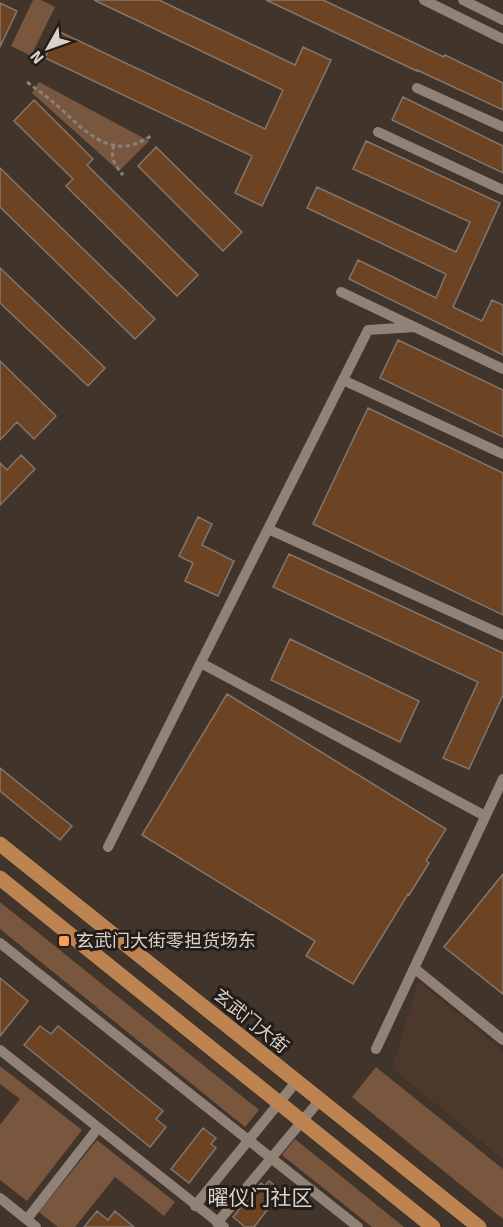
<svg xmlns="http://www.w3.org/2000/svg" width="503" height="1227" viewBox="0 0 503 1227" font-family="Signika,'Noto Sans SC',sans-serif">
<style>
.built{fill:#4c392b}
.green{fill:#79573e}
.building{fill:#6c4423;stroke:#85766b;stroke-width:1.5}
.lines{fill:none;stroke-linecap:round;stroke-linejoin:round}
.path{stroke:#8b8078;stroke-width:3;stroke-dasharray:4.5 3;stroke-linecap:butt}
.minor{stroke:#918277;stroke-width:10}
.major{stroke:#bd8351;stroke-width:15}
.poi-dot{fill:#fb9e51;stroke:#231d19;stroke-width:2}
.labels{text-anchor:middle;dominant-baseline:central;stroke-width:6;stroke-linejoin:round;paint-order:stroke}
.poi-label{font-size:18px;fill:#dbd2cc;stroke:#231d19;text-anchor:start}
.street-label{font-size:18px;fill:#dbd2cc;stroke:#231d19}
.quarter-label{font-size:21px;fill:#dbd2cc;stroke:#231d19}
</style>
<rect width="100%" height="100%" fill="#41342b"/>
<path class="built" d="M 418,981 L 503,1051 L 503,1159 L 392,1068 Z"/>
<path class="green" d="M 33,0 L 41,0 L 55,7 L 31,56 L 11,46 Z
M 39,82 L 149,141 L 119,171 L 32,93 Z
M 0,902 L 259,1110 L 245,1127 L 0,929 Z
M 0,1066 L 82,1130 L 27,1201 L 0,1180 L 0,1125 L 20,1099 L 0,1084 Z
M 376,1067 L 503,1169 L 503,1219 L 352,1097 Z
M 295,1139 L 404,1227 L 372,1227 L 282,1155 Z
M 97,1140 L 175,1202 L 164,1216 L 115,1177 L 75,1227 L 58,1227 L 39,1212 Z"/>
<path class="building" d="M 94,0 L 159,0 L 295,65 L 303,47 L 331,60 L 262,206 L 235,193 L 252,156 L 45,58 L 58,31 L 265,129 L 283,90 Z
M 266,0 L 323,0 L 444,57 L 445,55 L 503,83 L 503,110 L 417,70 L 417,71 Z
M 0,3 L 17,11 L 0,47 Z
M 403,97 L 503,146 L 503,173 L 392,120 Z
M 34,100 L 93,159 L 87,165 L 198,275 L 177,296 L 66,186 L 73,179 L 14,121 Z
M 366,141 L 500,203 L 453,307 L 482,321 L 492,300 L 503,305 L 503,355 L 349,279 L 358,260 L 436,298 L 446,274 L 307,208 L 317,187 L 456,252 L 470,222 L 353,169 Z
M 156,147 L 242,232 L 223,251 L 138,166 Z
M 0,168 L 155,319 L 135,339 L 0,207 Z
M 0,268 L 105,368 L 88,386 L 0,303 Z
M 398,340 L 503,390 L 503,437 L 380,378 Z
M 0,361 L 56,416 L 34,439 L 17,422 L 0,440 Z
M 368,408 L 503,473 L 503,615 L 313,524 Z
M 21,455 L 35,469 L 0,505 L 0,463 L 7,470 Z
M 198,517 L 212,524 L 202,545 L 234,561 L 218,596 L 185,581 L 193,563 L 179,556 Z
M 289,554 L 503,653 L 503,695 L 469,769 L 443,758 L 478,682 L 273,587 Z
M 290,639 L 419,701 L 400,742 L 271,680 Z
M 227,694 L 446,829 L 426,861 L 429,863 L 409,895 L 408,894 L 353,984 L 306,956 L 315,941 L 142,835 Z
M 0,768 L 72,826 L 60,840 L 0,791 Z
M 503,874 L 503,994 L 444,947 Z
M 0,978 L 28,1001 L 0,1036 Z
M 40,1026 L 51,1034 L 58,1026 L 163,1111 L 156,1119 L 166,1127 L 150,1147 L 24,1045 Z
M 203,1128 L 216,1138 L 211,1144 L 216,1148 L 189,1183 L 171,1169 Z
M 269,1181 L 282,1191 L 254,1227 L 245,1227 L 233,1217 L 261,1183 L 265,1186 Z
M 97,1211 L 108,1220 L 115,1211 L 134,1227 L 84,1227 Z"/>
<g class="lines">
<path class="path" d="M 27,82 C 36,89 45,95 53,102 C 74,119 96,149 127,146 C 136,145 145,140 152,135
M 114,145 C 110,159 115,165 123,175"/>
<path class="minor" d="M 424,0 L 503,39
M 463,0 L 503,20
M 417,88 L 503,127
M 378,132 L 503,190
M 341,292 L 503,369
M 343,380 L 503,454
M 268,529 L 503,635
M 201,663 L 485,816
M 108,847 L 368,330 L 415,327
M 0,943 L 358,1227
M 414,968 L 503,1040
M 376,1049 L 503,779
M 0,1050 L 224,1227
M 0,1198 L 36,1227
M 195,1206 L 296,1082
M 27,1219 L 98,1128
M 217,1223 L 319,1101"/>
<path class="major" d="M 0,844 L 479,1227
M 0,878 L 433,1227"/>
</g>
<rect class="poi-dot" x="58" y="935" width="12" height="12" rx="3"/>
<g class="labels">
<g class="poi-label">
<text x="76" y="941">玄武门大街零担货场东</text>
</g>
<g class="street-label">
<text transform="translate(251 1021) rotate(39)">玄武门大街</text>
</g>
<g class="quarter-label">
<text x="260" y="1198">曜仪门社区</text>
</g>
</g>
<g transform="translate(48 48) rotate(230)" stroke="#231d19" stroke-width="4.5" paint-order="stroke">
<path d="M0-4.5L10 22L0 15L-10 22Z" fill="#dbd2cc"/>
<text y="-9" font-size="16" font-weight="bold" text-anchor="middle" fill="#dbd2cc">N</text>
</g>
</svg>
